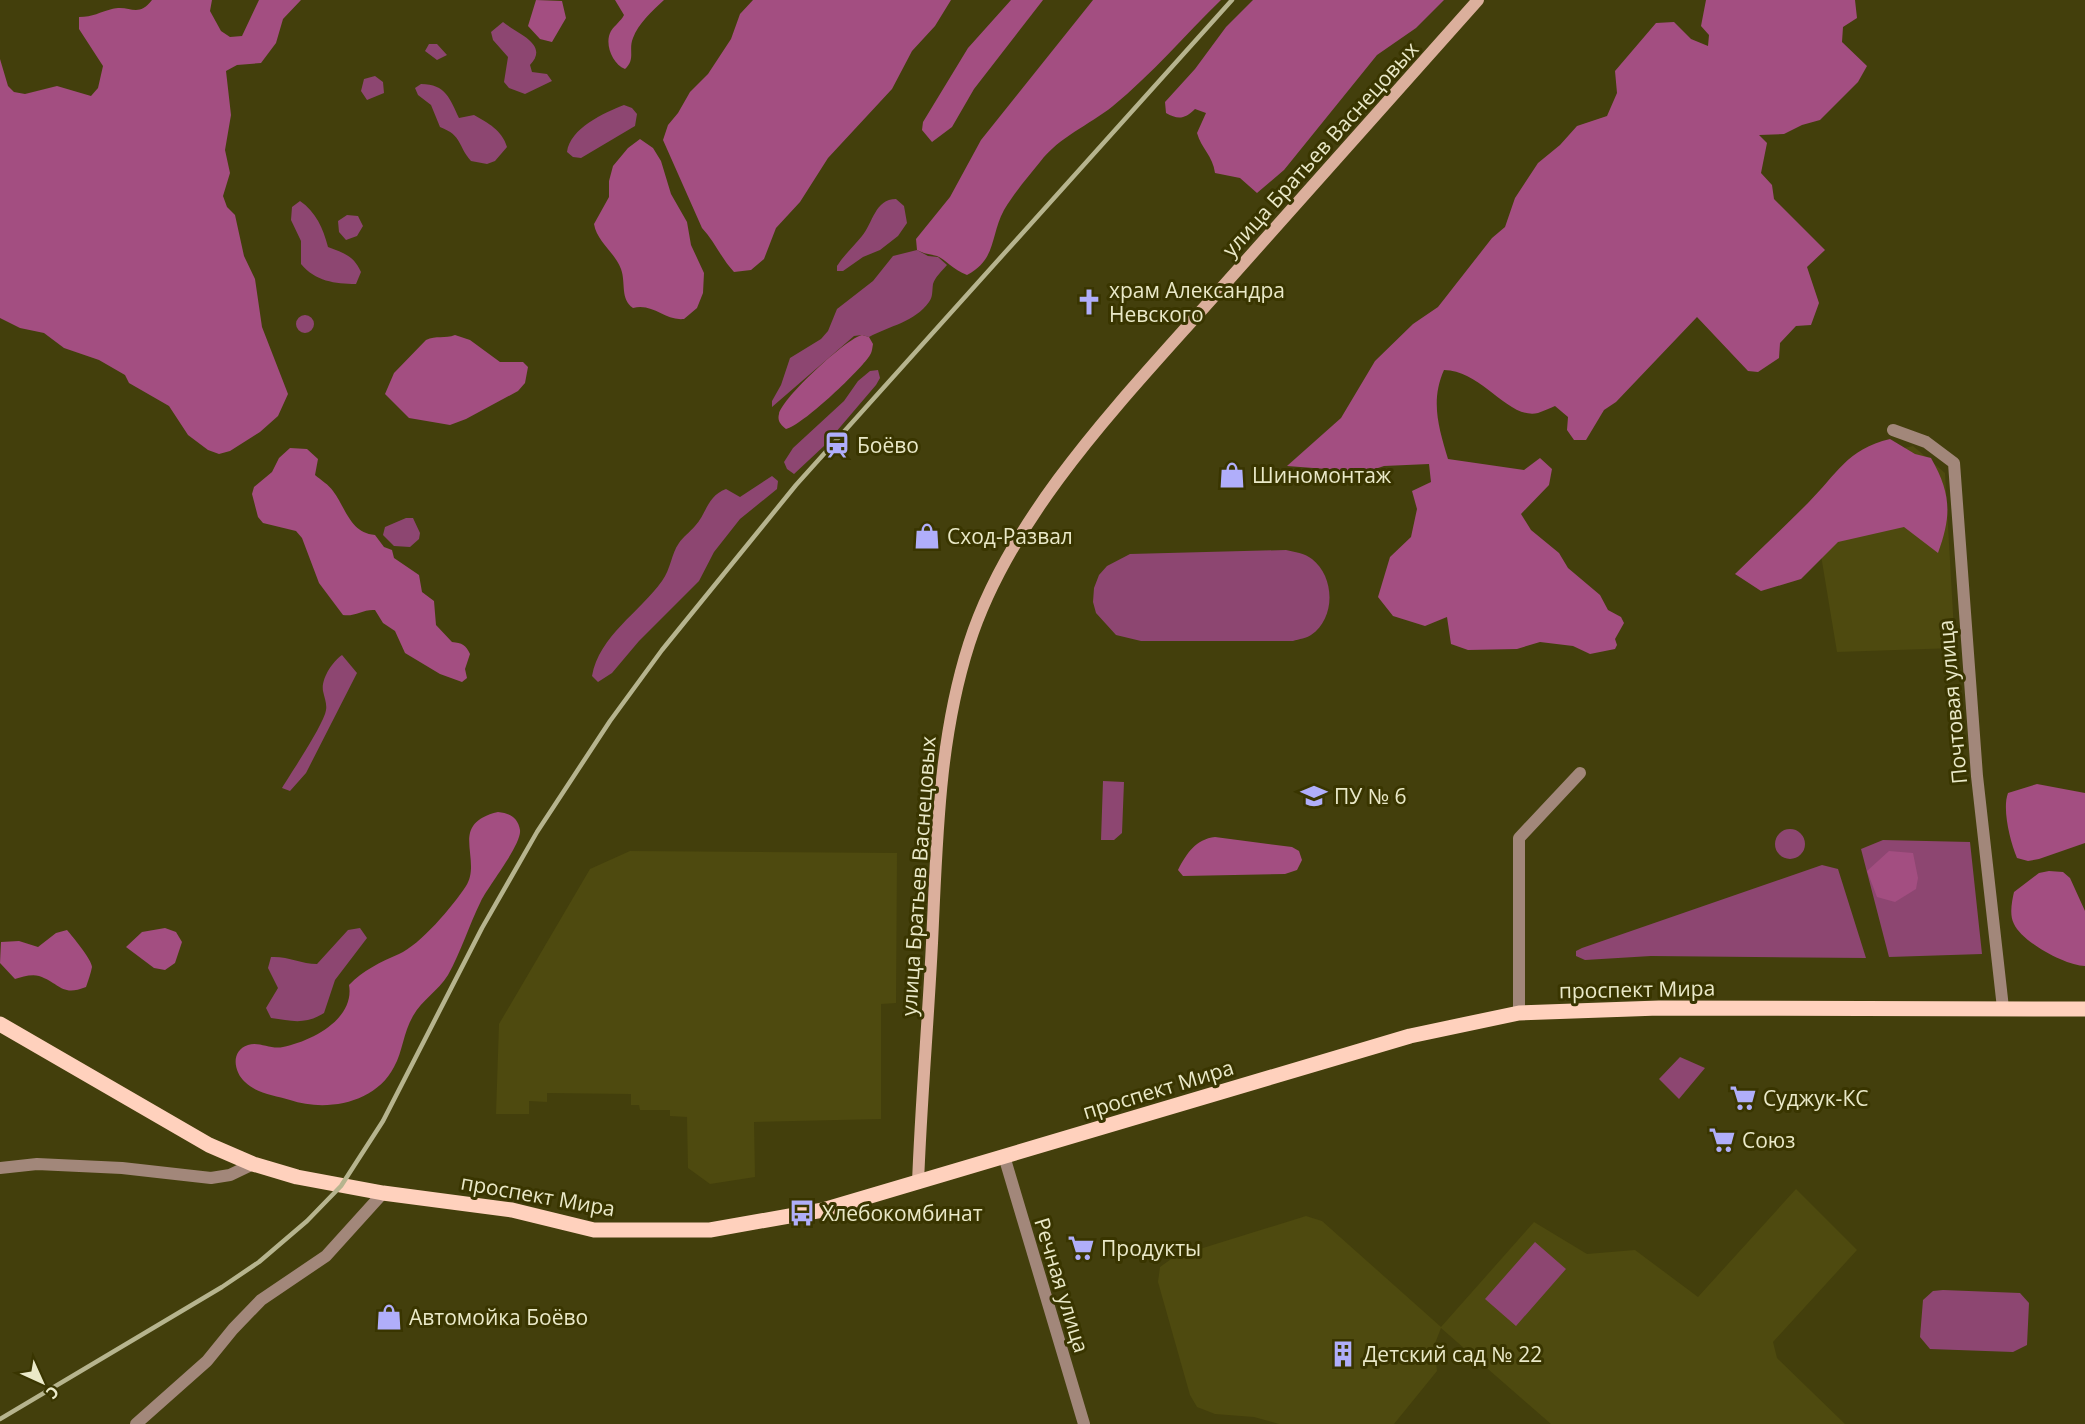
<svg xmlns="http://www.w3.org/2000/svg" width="2085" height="1424" viewBox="0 0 2085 1424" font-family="'Open Sans',sans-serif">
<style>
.built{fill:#4e4a0f}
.green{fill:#8d4671}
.forest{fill:#a34e81}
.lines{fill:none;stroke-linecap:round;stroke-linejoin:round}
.street{stroke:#a2877a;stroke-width:12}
.secondary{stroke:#dbaf9c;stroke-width:12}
.primary{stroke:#ffd1bd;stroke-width:15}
.rail{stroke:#b6b48e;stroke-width:4.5}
.labels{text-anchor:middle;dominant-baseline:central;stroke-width:6;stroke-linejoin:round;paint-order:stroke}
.street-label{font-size:21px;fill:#eae9c8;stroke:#393500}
.poi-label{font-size:21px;fill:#eae9c8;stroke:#393500;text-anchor:start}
</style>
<rect width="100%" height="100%" fill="#433f0c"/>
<path class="built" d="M 1913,446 L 1945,473 L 1955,648 L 1837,652 L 1813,507 L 1874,455 Z
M 630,851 L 897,853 L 896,1003 L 881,1004 L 881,1119 L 754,1122 L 755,1177 L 710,1184 L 688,1168 L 687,1117 L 670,1116 L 670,1110 L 640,1110 L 639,1105 L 631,1105 L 631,1094 L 547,1093 L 547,1102 L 529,1101 L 529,1114 L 496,1114 L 499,1024 L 590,869 Z
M 1796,1189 L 1857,1250 L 1773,1342 L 1777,1358 L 1845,1424 L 1551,1424 L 1441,1328 L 1434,1346 L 1437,1371 L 1394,1424 L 1279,1424 L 1254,1417 L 1215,1414 L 1197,1407 L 1190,1395 L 1158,1282 L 1160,1267 L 1174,1257 L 1306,1216 L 1322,1221 L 1441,1327 L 1534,1222 L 1587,1254 L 1635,1250 L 1698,1297 Z"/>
<path class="green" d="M 503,22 C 517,34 550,44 530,65 L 532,72 L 547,74 L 552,81 L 525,94 L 509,88 L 504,82 L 508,57 L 493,40 L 491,32 Z
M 429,44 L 437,44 L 447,55 L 437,60 L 425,51 Z
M 375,76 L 383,82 L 384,93 L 367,100 L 361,91 L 364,79 Z
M 421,84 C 446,84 450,99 459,118 L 474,115 C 488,123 502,130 507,147 L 495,161 L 487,164 L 471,161 C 457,145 463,136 440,127 L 431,105 L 418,95 L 415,88 Z
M 624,105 L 632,108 L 637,114 L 635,126 L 581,158 L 573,157 L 567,152 C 570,128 604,113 624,105 Z
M 896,199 L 904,206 L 907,223 L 898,236 L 880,250 L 863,257 L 843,271 L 837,271 L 837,266 C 844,255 854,246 862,236 C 873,223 875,199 896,199 Z
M 300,201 C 316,212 323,228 328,247 C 344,253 354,256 361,272 L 356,284 C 335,284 315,281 301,264 L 301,241 L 291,220 L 292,207 Z
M 347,215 L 358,216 L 363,226 L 357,236 L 346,240 L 339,232 L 338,221 Z
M 917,250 L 928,256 L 938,257 L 947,265 C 942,271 935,277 933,284 C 932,291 933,297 929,302 C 915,322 889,326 869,337 L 862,335 L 854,336 L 772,407 L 772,401 L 781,385 L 790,358 L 821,339 L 828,331 L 837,309 L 873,281 L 893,256 Z
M296 324a9 9 0 1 1 18 0a9 9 0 1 1-18 0Z
M 878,370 L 880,378 L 876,385 L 824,446 L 794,474 L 787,469 L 784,462 L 793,448 L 844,401 L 858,381 L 870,371 Z
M 772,476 L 778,481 L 777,489 L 740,519 L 714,552 L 699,581 L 639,641 L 612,673 L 598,682 L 592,676 C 599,636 640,612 662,581 C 671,569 671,554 679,543 C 683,537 690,532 695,526 C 707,513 707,496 726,489 L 740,497 Z
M 406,518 L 413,518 L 420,533 L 419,539 L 410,547 L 394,546 L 383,535 L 385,527 Z
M 1286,550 C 1295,552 1304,553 1312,559 C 1335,577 1336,618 1311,635 C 1307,638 1299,639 1293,641 L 1141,641 L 1116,635 L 1096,613 L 1093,602 L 1094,588 L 1099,575 L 1107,566 L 1130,554 Z
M 342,655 L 357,673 L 306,773 L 290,791 L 282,788 C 293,770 318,733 325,714 C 328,706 325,700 323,691 C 321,679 332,662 342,655 Z
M 1103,781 L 1124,782 L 1122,833 L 1114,840 L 1101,840 Z
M1775 844a15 15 0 1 1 30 0a15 15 0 1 1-30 0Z
M 1883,840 L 1970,842 L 1982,954 L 1889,957 L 1861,849 Z
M 1822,865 L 1838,869 L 1866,958 L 1651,956 L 1585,960 L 1576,956 L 1576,951 L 1582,948 Z
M 360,928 L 367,938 L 335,980 L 324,1013 C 305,1025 292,1021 271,1018 L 266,1008 L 278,988 L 268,968 L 271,957 C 288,956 301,964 317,964 L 348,930 Z
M 1680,1057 L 1705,1068 L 1679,1099 L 1659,1079 Z
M 1535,1242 L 1566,1269 L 1516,1326 L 1485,1299 Z
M 1943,1290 L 2020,1293 L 2029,1303 L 2027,1345 L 2013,1352 L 1930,1349 L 1920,1337 L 1923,1300 L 1933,1291 Z"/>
<path class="forest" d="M 152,0 L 212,0 L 210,11 L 221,31 L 230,37 L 242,36 L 259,0 L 301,0 L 283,19 L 276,43 L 261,63 L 237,65 L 226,71 L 231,115 L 225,150 L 230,173 L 223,196 L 227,207 L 235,215 L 244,256 L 255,279 L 262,327 L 288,394 L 278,416 L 260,432 L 230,451 L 219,454 L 208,450 L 188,435 L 169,406 L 129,383 L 125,375 L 99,360 L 64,348 L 44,333 L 20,328 L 0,318 L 0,59 L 8,86 L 14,92 L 25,94 L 57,86 L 91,96 L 98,88 L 103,66 L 79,29 L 79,17 C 93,17 100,12 112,9 C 130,4 137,19 152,0 Z
M 536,0 L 562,1 L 566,18 L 552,42 L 540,39 L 528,26 Z
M 615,0 L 664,0 C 653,10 638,24 633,38 C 628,50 636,59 625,69 C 612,64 604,43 611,31 C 615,25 621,21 624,15 Z
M 753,0 L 951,0 L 935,26 L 912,51 L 892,89 L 828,158 L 800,202 L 776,228 L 764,259 L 751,270 L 734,272 C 721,258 715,242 702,228 L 663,140 L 668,125 L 678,113 L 690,92 L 708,74 L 731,39 L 740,14 Z
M 1011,0 L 1043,0 L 974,89 L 952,127 L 932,142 L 922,130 L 923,122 L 968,48 Z
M 1093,0 L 1221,0 C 1185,35 1152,74 1113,106 C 1088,126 1060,136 1040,162 C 1028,177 1014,193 1004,210 C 990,236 997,259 967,275 C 953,270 945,259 937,256 C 930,254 924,254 917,250 L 916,239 L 950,197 L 981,140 Z
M 1253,0 L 1444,0 L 1416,28 L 1377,55 L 1284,170 L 1257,193 L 1240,178 L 1215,173 C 1213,156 1201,148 1197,133 L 1206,113 L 1195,109 C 1185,119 1178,120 1166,113 L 1165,102 L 1195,69 L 1226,27 Z
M 1706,0 L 1855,0 L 1857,18 L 1843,27 L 1842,42 L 1867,66 L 1858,82 L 1820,120 L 1802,125 L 1784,134 L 1759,135 L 1767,143 L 1761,173 L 1772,185 L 1774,199 L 1825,250 L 1807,267 L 1819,303 L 1811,325 L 1796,326 L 1780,343 L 1779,358 L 1758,372 L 1748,371 L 1697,317 L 1616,402 L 1604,410 L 1586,440 L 1574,440 L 1567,430 L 1568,417 L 1555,406 C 1550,408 1544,411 1538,413 C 1508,420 1483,371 1444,370 C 1430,401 1439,429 1448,459 L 1524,470 L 1540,458 L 1552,469 L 1549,485 L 1521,514 L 1531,530 L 1559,553 L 1568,568 L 1600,595 L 1608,610 L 1621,617 L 1624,623 L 1615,639 L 1617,645 L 1615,649 L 1590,654 L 1573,646 L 1540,642 L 1517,649 L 1468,650 L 1451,644 L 1447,617 L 1425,626 L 1393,616 L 1378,597 L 1390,557 L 1411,537 L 1417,509 L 1412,491 L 1431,482 L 1429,464 L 1384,466 L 1366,472 L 1287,466 L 1341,418 L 1375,361 L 1413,324 L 1438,307 L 1492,238 L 1505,227 L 1515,198 L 1538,163 L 1560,145 L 1577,126 L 1607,116 L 1617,93 L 1615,71 L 1656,23 L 1674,22 L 1691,39 L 1708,46 L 1709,35 L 1701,26 Z
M 640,139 L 653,148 L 661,161 L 671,194 L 687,222 L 691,245 L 704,273 L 703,293 L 697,308 L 684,319 C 664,321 654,303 633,308 C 620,299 626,283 621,269 C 614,251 597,242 594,224 L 609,197 L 609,181 L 613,166 L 628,148 Z
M 455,335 L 470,340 L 500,362 L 523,362 L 528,367 L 525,383 L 518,391 L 466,419 L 450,425 L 409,418 L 385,394 L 394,373 L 426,340 C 436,335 445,339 455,335 Z
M 862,335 L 869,337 L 873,344 C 872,350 872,353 868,358 C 857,373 803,425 786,429 C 781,425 777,421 779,414 C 782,398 847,338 862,335 Z
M 1890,439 L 1915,454 L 1931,458 C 1951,493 1952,515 1938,553 L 1904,527 L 1838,542 L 1801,579 L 1761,591 L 1735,574 C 1760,550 1784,527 1808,503 C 1837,474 1847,449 1890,439 Z
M 290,448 L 307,449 L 318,459 L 315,475 C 321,480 329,485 333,491 C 346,508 350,533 375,535 L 384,547 L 392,550 L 394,558 L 419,575 L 422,592 L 434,601 L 436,625 L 452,642 C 462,643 466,645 470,654 L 465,669 L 467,678 L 462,682 L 440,674 L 405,653 L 395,631 L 383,623 L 375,610 C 363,609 355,617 343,615 L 319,583 L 302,538 L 296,531 L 263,523 L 258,517 L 252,494 L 254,487 L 272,472 L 279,458 Z
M 2037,784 L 2085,793 L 2085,843 L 2039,859 L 2028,861 L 2017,858 C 2010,841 2002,809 2008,793 Z
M 498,812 C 509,813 518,817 520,830 C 522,844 489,885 481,901 C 469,925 461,952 448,975 C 438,991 422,1000 413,1016 C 403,1033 403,1051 394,1067 C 375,1104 325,1112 290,1100 C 275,1095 257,1094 245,1082 C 234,1072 230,1051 248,1045 C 259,1041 271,1050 283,1047 C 312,1041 355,1019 349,985 C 363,970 381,962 399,954 C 420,945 453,906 466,886 C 483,859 447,824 498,812 Z
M 1215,837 L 1292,847 L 1299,851 L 1302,860 L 1297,870 L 1285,874 L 1183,876 L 1178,870 C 1186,854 1196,839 1215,837 Z
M 1889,851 L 1913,853 L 1918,878 L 1916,889 L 1895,902 L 1877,897 L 1867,871 Z
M 2049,871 L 2063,872 L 2070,878 L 2085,911 L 2085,966 C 2066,966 2022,942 2014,924 C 2009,915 2012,901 2014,892 L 2039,873 Z
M 165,928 L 176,932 L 182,942 L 175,963 L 165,970 L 154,968 L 126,947 L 142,932 Z
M 67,930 C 73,937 92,960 92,967 C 91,973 88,981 86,987 C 61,997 60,983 39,976 C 31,974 22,977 15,979 L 0,963 L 1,942 L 19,941 L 38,947 L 56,933 Z"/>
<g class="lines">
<path class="street" d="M 1893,430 L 1926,442 L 1954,463 L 1977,776 L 2003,1008
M 1519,1013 L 1519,838 L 1580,773
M 1004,1156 L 1084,1424
M 0,1168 L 37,1164 L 122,1168 L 211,1178 L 230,1175 L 253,1164
M 136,1424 L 207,1361 L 233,1329 L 261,1300 L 326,1256 L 383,1193"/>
<path class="secondary" d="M 918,1183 C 921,1103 928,1023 932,943 C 937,842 938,741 969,644 C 1011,512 1127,395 1217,293 C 1304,195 1391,98 1478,0"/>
<path class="primary" d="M 0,1024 L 209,1145 L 253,1164 L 297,1177 L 383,1193 L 512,1210 L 594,1230 L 710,1230 L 823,1210 L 1410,1036 L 1519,1013 L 1659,1008 L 2085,1009"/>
<path class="rail" d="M 0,1419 L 222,1287 L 259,1262 L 307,1221 L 341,1186 L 383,1121 L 482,928 L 537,832 L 610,721 L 662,650 L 796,485 L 1232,0"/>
</g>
<defs>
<g id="church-bare" transform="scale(2.07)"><path d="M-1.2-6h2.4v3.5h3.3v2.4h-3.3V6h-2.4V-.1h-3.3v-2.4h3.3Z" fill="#b0aefa" stroke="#393500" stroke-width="2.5" paint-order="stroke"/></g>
<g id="station-bare" transform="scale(2.07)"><path d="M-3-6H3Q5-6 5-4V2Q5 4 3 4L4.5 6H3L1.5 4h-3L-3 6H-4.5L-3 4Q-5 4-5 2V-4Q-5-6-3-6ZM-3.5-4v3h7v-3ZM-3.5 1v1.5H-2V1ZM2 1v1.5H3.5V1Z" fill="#b0aefa" stroke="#393500" stroke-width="2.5" paint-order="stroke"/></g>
<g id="shop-bare" transform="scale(2.07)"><path d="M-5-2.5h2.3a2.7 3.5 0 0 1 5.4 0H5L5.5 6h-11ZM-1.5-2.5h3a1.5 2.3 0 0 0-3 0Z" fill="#b0aefa" stroke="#393500" stroke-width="2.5" paint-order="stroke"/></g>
<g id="university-bare" transform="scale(2.07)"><path d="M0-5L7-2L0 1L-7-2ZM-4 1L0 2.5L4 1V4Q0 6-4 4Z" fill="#b0aefa" stroke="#393500" stroke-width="2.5" paint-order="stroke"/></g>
<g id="supermarket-bare" transform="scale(2.07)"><path d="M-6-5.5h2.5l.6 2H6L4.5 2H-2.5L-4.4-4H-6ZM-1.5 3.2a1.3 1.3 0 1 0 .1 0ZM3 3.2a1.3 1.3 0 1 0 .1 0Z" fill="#b0aefa" stroke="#393500" stroke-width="2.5" paint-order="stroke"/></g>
<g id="bus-bare" transform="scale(2.07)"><path d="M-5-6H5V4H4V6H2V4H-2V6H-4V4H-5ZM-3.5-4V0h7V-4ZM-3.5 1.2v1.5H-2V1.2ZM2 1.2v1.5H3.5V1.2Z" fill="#b0aefa" stroke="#393500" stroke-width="2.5" paint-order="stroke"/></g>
<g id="building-bare" transform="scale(2.07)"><path d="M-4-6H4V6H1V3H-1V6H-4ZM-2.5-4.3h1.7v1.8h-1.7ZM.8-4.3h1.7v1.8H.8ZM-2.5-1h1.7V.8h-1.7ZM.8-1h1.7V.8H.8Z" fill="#b0aefa" stroke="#393500" stroke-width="2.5" paint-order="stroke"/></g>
</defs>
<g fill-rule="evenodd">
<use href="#church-bare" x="1089" y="302"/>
<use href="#station-bare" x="837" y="445"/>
<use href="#shop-bare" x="1232" y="475"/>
<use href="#shop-bare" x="927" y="536"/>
<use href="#university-bare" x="1314" y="796"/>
<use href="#supermarket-bare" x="1743" y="1098"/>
<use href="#supermarket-bare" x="1722" y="1140"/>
<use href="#bus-bare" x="802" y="1213"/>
<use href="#supermarket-bare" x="1081" y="1248"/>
<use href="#shop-bare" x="389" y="1317"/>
<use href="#building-bare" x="1343" y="1354"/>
</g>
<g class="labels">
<g class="street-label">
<text transform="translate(1320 149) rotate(-48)">улица Братьев Васнецовых</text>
<text transform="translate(1952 702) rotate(-95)">Почтовая улица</text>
<text transform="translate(918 876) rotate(-86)">улица Братьев Васнецовых</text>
<text transform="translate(1637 989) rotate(-1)">проспект Мира</text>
<text transform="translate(1158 1089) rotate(-17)">проспект Мира</text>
<text transform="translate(538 1195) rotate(10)">проспект Мира</text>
<text transform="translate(1062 1285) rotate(73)">Речная улица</text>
</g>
<g class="poi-label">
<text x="1109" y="290">храм Александра<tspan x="1109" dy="24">Невского</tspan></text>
<text x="857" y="445">Боёво</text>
<text x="1252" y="475">Шиномонтаж</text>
<text x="947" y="536">Сход-Развал</text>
<text x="1334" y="796">ПУ № 6</text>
<text x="1763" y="1098">Суджук-КС</text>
<text x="1742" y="1140">Союз</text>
<text x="822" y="1213">Хлебокомбинат</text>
<text x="1101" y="1248">Продукты</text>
<text x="409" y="1317">Автомойка Боёво</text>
<text x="1363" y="1354">Детский сад № 22</text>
</g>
</g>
<g transform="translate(42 1382) rotate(135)" stroke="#393500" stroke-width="4.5" paint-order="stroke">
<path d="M0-4.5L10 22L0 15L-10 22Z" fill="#eae9c8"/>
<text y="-9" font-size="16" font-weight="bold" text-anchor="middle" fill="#eae9c8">С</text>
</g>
</svg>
